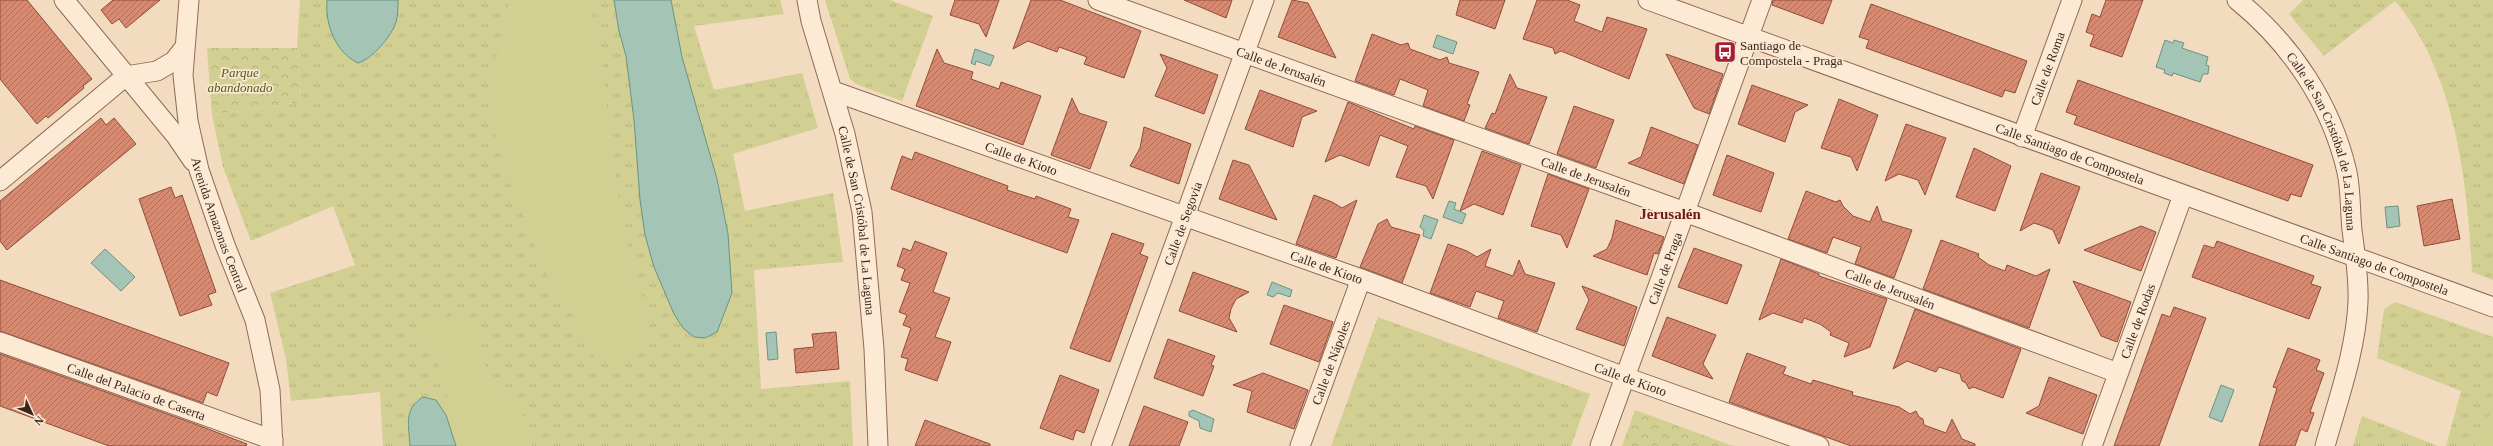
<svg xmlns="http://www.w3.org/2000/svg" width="2493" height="446" viewBox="0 0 2493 446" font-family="Georgia,serif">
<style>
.grass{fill:url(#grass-tufts)}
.forest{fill:url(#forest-crowns)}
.garden{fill:#d2cf93}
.water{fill:#a4c5b5;stroke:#699482}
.building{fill:url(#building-hatch);stroke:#914c39}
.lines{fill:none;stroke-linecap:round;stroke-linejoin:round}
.minor-casing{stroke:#8f6a56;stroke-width:21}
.minor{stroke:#fdead5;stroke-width:19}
.labels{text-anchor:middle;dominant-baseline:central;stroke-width:3.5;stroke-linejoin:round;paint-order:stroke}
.poi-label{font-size:13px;fill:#3c261c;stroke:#f9e7d1;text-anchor:start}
.street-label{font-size:13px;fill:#3c261c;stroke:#f9e7d1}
.park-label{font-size:13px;font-style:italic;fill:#575b20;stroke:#f9e7d1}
.quarter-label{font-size:15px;font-weight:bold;fill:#6e1916;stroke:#f9e7d1}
</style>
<defs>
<pattern id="grass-tufts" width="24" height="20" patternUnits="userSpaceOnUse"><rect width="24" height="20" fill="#d2cf93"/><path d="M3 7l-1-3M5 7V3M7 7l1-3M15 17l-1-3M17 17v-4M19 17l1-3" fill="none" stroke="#b5b27e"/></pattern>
<pattern id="forest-crowns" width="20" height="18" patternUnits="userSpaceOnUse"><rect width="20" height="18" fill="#d2cf93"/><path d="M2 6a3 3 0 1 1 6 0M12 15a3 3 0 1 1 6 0" fill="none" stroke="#b5b27e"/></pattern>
<pattern id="building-hatch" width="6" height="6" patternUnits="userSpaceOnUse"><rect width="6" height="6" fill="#d68a72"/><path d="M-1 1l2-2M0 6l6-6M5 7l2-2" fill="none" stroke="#af715d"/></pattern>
</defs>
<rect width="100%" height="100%" fill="#f3dbc0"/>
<path class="grass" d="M 300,0 L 780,0 L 784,14 L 694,26 L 714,90 L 802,73 L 818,128 L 733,154 L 745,211 L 833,193 L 843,262 L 754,270 L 761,389 L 850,381 L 853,446 L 383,446 L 380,392 L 291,401 L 286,359 L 270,293 L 355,265 L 333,206 L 251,241 L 223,167 L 212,115 L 301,102 L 297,48 Z
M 825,0 L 890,0 L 933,16 L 902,101 L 858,85 L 850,79 Z
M 2303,0 L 2493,0 L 2493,280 L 2472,272 C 2468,183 2455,71 2395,1 L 2324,56 L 2289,14 Z
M 2395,302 L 2493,337 L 2493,446 L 2446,446 L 2461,391 L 2377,358 L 2384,309 Z
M 1378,317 L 1590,394 L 1571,446 L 1331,446 Z
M 2362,416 L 2438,446 L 2353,446 Z"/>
<path class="forest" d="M 207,48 L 297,48 L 301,102 L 212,115 Z
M 1635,410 L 1733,446 L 1622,446 Z"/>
<path class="garden" d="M 510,0 L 589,0 L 600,45 L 619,204 L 633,269 L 650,322 L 649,334 L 641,349 L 631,359 L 620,364 L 597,360 L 586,346 L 571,312 L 542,267 L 500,155 L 495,126 L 492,85 L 495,61 Z
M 458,313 C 485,320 476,352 488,370 C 494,381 507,389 515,400 C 525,413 526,431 532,446 L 452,446 L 442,410 L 447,397 L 443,373 L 436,361 L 422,348 L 420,341 L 423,331 L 427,325 Z
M 2493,411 L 2493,446 L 2475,446 C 2483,435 2483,419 2493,411 Z"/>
<path class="water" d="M 327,0 L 398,0 C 398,7 398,15 396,22 C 392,36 371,60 358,63 C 335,52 325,24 327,0 Z
M 614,0 L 671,0 L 682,57 L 717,179 L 728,234 L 732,293 L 717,332 L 705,338 L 694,337 L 683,328 L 674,314 L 654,267 L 645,235 L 640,200 L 634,120 L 626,56 L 619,31 Z
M 1437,35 L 1457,42 L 1453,54 L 1433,47 Z
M 2165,40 L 2173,43 L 2174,40 L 2184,43 L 2182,48 L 2208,57 L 2206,65 L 2209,66 L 2208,74 L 2203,74 L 2200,82 L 2173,73 L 2172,76 L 2164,73 L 2165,70 L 2156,67 Z
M 975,49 L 994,56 L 990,66 L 976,61 L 975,65 L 971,63 Z
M 1449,201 L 1456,203 L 1454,209 L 1466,214 L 1462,224 L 1443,217 Z
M 2398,206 L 2400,226 L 2387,228 L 2385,207 Z
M 1424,215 L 1438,220 L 1431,239 L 1423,236 L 1424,230 L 1420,227 Z
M 105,249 L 135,277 L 121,291 L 91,263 Z
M 1272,282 L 1292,290 L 1290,297 L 1278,293 L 1273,297 L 1267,295 Z
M 776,332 L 778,359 L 768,360 L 766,333 Z
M 2221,385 L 2234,390 L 2222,422 L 2209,417 Z
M 423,397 L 436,400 L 446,415 L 456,446 L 410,446 C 409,425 403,410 423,397 Z
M 1193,410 L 1214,419 L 1211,432 L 1200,428 L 1199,421 L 1189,416 L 1189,412 Z"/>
<path class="building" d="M 0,0 L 27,0 L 92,79 L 83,86 L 84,88 L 48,118 L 46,116 L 37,124 L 0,79 Z
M 113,0 L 160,0 L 126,28 L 119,19 L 112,24 L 101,10 Z
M 955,0 L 999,0 L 986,37 L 979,24 L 950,15 Z
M 1031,0 L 1060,0 L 1141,31 L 1124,78 L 1084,64 L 1087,57 L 1059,47 L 1057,52 L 1028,41 L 1013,49 Z
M 1184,0 L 1232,0 L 1226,18 Z
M 1292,0 L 1308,3 L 1336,58 L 1278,37 Z
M 1460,0 L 1505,0 L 1495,29 L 1456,15 Z
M 1537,0 L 1567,0 L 1580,5 L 1574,21 L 1602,32 L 1607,17 L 1647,29 L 1629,79 L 1561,51 L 1555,54 L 1553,48 L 1523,39 Z
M 1773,0 L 1832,0 L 1823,24 L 1772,5 Z
M 2106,0 L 2143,0 L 2122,57 L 2090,46 L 2094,35 L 2086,32 L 2092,14 L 2100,17 Z
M 1871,4 L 2027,61 L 2015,93 L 2005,90 L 2002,97 L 1866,48 L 1869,40 L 1859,37 Z
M 1372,34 L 1401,45 L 1408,43 L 1410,49 L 1440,60 L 1447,57 L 1449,63 L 1479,72 L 1467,104 L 1470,105 L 1464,121 L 1423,106 L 1428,90 L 1400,79 L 1394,95 L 1355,81 Z
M 937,49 L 944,63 L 973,72 L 971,79 L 999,89 L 1001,82 L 1041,96 L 1023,145 L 916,106 Z
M 1160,54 L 1218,75 L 1204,114 L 1155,96 L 1167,68 Z
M 1666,54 L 1723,74 L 1709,114 L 1694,108 Z
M 1510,74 L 1517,88 L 1547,97 L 1529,144 L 1485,128 L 1492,113 L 1495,114 Z
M 2078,80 L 2313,165 L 2301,197 L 2291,194 L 2288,201 L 2074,124 L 2077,116 L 2066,112 Z
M 1752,85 L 1808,105 L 1795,112 L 1785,142 L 1738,124 Z
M 1260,90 L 1317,111 L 1302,117 L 1293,147 L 1245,129 Z
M 1072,98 L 1079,113 L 1107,122 L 1090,169 L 1051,155 Z
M 1839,99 L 1878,115 L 1857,171 L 1851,157 L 1821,148 Z
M 1348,102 L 1414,129 L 1415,126 L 1454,140 L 1433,199 L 1426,186 L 1396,177 L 1408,146 L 1380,135 L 1369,166 L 1340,155 L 1325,162 Z
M 1574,106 L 1614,120 L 1596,168 L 1557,154 Z
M 101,118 L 106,125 L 114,118 L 136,144 L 7,250 L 0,241 L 0,201 Z
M 1906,124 L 1946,138 L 1925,195 L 1918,180 L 1899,174 L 1885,181 Z
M 1144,127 L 1191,144 L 1179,184 L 1130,166 L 1140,148 Z
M 1651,127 L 1698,145 L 1684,184 L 1628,163 L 1641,157 Z
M 1974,148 L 2011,166 L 1995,211 L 1956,197 Z
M 1482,151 L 1521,165 L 1503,215 L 1474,204 L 1460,211 Z
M 915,152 L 1008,186 L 1007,190 L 1035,199 L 1036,196 L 1071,209 L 1068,217 L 1079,220 L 1067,253 L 891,189 L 902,156 L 912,160 Z
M 1727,155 L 1774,173 L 1761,212 L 1713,195 Z
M 1233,160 L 1249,165 L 1277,220 L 1219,199 Z
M 2041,173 L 2080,187 L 2059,244 L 2053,230 L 2043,226 L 2034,223 L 2020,231 Z
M 1548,174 L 1589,189 L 1567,248 L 1561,235 L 1531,226 Z
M 171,187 L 175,198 L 182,195 L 216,292 L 208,295 L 212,305 L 180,316 L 139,199 Z
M 1806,191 L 1836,202 L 1840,200 L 1843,206 L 1853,216 L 1870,222 L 1877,206 L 1882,221 L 1912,230 L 1894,278 L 1855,264 L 1861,247 L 1833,237 L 1827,253 L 1788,239 Z
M 1314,195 L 1332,202 L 1342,208 L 1357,200 L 1336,258 L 1296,244 Z
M 2452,199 L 2460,239 L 2424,246 L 2417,206 Z
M 1387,219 L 1391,227 L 1420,235 L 1402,283 L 1360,267 L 1378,224 Z
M 1616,220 L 1664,237 L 1658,254 L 1654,253 L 1647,275 L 1593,256 L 1607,249 L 1612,238 Z
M 2141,226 L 2156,232 L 2141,271 L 2084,250 Z
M 1112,233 L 1144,244 L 1140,254 L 1148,257 L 1110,362 L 1070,348 Z
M 1941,240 L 1979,254 L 1978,257 L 1989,265 L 2005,271 L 2007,265 L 2036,276 L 2050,269 L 2029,328 L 1923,289 Z
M 915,241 L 947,253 L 933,292 L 950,298 L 935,337 L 951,342 L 937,381 L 905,370 L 908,359 L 901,357 L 911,328 L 903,325 L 907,315 L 899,312 L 910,283 L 901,280 L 905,269 L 897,266 L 903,248 L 911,251 Z
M 2217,241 L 2314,276 L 2311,284 L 2321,287 L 2309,319 L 2192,277 L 2204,245 L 2214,248 Z
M 1448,244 L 1467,251 L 1477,257 L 1491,249 L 1485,266 L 1513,276 L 1519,260 L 1525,274 L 1555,283 L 1537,332 L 1498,318 L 1504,301 L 1476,291 L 1470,307 L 1430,293 Z
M 1694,248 L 1742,265 L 1727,304 L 1678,287 Z
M 1781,259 L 1819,274 L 1819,276 L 1887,299 L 1870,347 L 1844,357 L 1849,343 L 1830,335 L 1831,332 L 1820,324 L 1804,318 L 1802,323 L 1773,313 L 1759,320 Z
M 1193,272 L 1249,292 L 1236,299 L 1231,309 L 1229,318 L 1237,332 L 1179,311 Z
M 0,280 L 229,363 L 217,396 L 207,392 L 203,403 L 0,331 Z
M 2073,281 L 2131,302 L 2117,342 L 2101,336 Z
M 1582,286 L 1637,307 L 1624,346 L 1576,329 L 1589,300 Z
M 1284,305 L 1333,322 L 1319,362 L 1270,344 Z
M 2174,307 L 2206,318 L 2159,446 L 2114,446 L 2162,314 L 2170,317 Z
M 1915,309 L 2021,349 L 2003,398 L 1973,387 L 1969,389 L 1966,383 L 1962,381 L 1960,374 L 1939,367 L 1936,372 L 1907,361 L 1893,369 Z
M 1667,317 L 1716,335 L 1703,364 L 1713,379 L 1652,356 Z
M 836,332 L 839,369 L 796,373 L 794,349 L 814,347 L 812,334 Z
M 1168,339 L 1215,356 L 1211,365 L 1214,366 L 1203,396 L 1154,378 Z
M 2288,348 L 2320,360 L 2316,370 L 2324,373 L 2310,412 L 2314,413 L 2307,432 L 2301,429 L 2295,446 L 2259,446 L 2277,388 L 2273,387 Z
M 1747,353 L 1786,367 L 1783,374 L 1811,384 L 1813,380 L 1853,392 L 1852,395 L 1899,407 L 1910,414 L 1916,411 L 1919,417 L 1923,419 L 1924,425 L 1946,433 L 1952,419 L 1962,439 L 1975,444 L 1975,446 L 1851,446 L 1729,402 Z
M 0,354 L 195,424 L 247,444 L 246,446 L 109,446 L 0,406 Z
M 1263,373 L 1308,390 L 1294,429 L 1247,412 L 1252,391 L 1233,385 Z
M 1060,375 L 1099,390 L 1084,433 L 1076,430 L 1073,440 L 1040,428 Z
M 2049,377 L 2097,395 L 2083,434 L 2026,413 L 2039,406 Z
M 1144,406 L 1188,422 L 1179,446 L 1129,446 Z
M 925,420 L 990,444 L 990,446 L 915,446 Z"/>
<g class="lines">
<g class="minor-casing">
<g id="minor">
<path d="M 64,0 L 176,136 L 193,161"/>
<path id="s1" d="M 189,0 L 183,75 L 188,121 L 199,170 L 225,245 L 255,320 L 270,390 L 273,446"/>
<path id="s2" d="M 807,0 L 811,21 L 845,134 L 862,212 L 874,349 L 878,446"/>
<path id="s3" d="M 1098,0 L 1685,212 L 2118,373"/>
<path id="s4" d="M 1648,0 L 2493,307"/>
<path id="s5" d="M 2237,0 C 2291,44 2331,103 2347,172 C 2351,191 2350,211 2352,230 C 2355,254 2359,277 2358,302 C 2356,350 2338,400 2325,446"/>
<path id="s6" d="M 833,91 L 1361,279 L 1625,377 L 1819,446"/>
<path id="s7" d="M 2022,137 L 2072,0"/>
<path d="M 0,181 L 126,76 L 157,71 L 174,61 L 184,48"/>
<path id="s8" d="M 0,342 L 273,440"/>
<path id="s9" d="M 1101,446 L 1264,0"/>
<path id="s10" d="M 1300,446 L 1361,279"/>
<path id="s11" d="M 1600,446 L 1762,0"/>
<path id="s12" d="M 2092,446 L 2183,195"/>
</g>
</g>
<use href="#minor" class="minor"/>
</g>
<defs>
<g id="bus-square" transform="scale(1.15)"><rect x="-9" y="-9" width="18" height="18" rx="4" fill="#a51e36" stroke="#f9e7d1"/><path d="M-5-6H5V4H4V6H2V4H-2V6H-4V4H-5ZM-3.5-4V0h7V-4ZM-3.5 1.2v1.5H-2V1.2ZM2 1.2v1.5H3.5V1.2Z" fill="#fff"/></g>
</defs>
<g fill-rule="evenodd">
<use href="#bus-square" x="1725" y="52"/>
</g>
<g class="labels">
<g class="poi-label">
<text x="1740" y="45">Santiago de<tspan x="1740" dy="15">Compostela - Praga</tspan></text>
</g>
<g class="street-label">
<text stroke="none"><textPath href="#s3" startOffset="195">Calle de Jerusalén</textPath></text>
<text stroke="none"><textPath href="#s7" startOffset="73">Calle de Roma</textPath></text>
<text stroke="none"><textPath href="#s5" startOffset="171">Calle de San Cristóbal de La Laguna</textPath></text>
<text stroke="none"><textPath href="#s4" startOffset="449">Calle Santiago de Compostela</textPath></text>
<text stroke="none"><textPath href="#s6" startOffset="200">Calle de Kioto</textPath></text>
<text stroke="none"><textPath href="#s3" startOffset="519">Calle de Jerusalén</textPath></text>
<text stroke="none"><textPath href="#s2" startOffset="227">Calle de San Cristóbal de La Laguna</textPath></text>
<text stroke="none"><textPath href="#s9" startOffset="237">Calle de Segovia</textPath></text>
<text stroke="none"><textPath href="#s1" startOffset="230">Avenida Amazonas Central</textPath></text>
<text stroke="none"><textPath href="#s4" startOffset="773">Calle Santiago de Compostela</textPath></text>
<text stroke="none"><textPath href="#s6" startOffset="524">Calle de Kioto</textPath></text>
<text stroke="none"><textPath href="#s11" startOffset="189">Calle de Praga</textPath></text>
<text stroke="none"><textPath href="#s3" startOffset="843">Calle de Jerusalén</textPath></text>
<text stroke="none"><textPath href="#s12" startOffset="133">Calle de Rodas</textPath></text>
<text stroke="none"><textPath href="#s10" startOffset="89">Calle de Nápoles</textPath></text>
<text stroke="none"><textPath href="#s6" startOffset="848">Calle de Kioto</textPath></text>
<text stroke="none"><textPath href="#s8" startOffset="145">Calle del Palacio de Caserta</textPath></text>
</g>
<g class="park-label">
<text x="240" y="72">Parque<tspan x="240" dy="15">abandonado</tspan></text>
</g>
<g class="quarter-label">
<text x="1670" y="214">Jerusalén</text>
</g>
</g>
<g transform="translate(32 414) rotate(134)" stroke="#f9e7d1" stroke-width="3" paint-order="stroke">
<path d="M0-3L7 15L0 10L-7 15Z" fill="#3c261c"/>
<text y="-6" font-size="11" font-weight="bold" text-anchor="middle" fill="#3c261c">N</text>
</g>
</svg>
